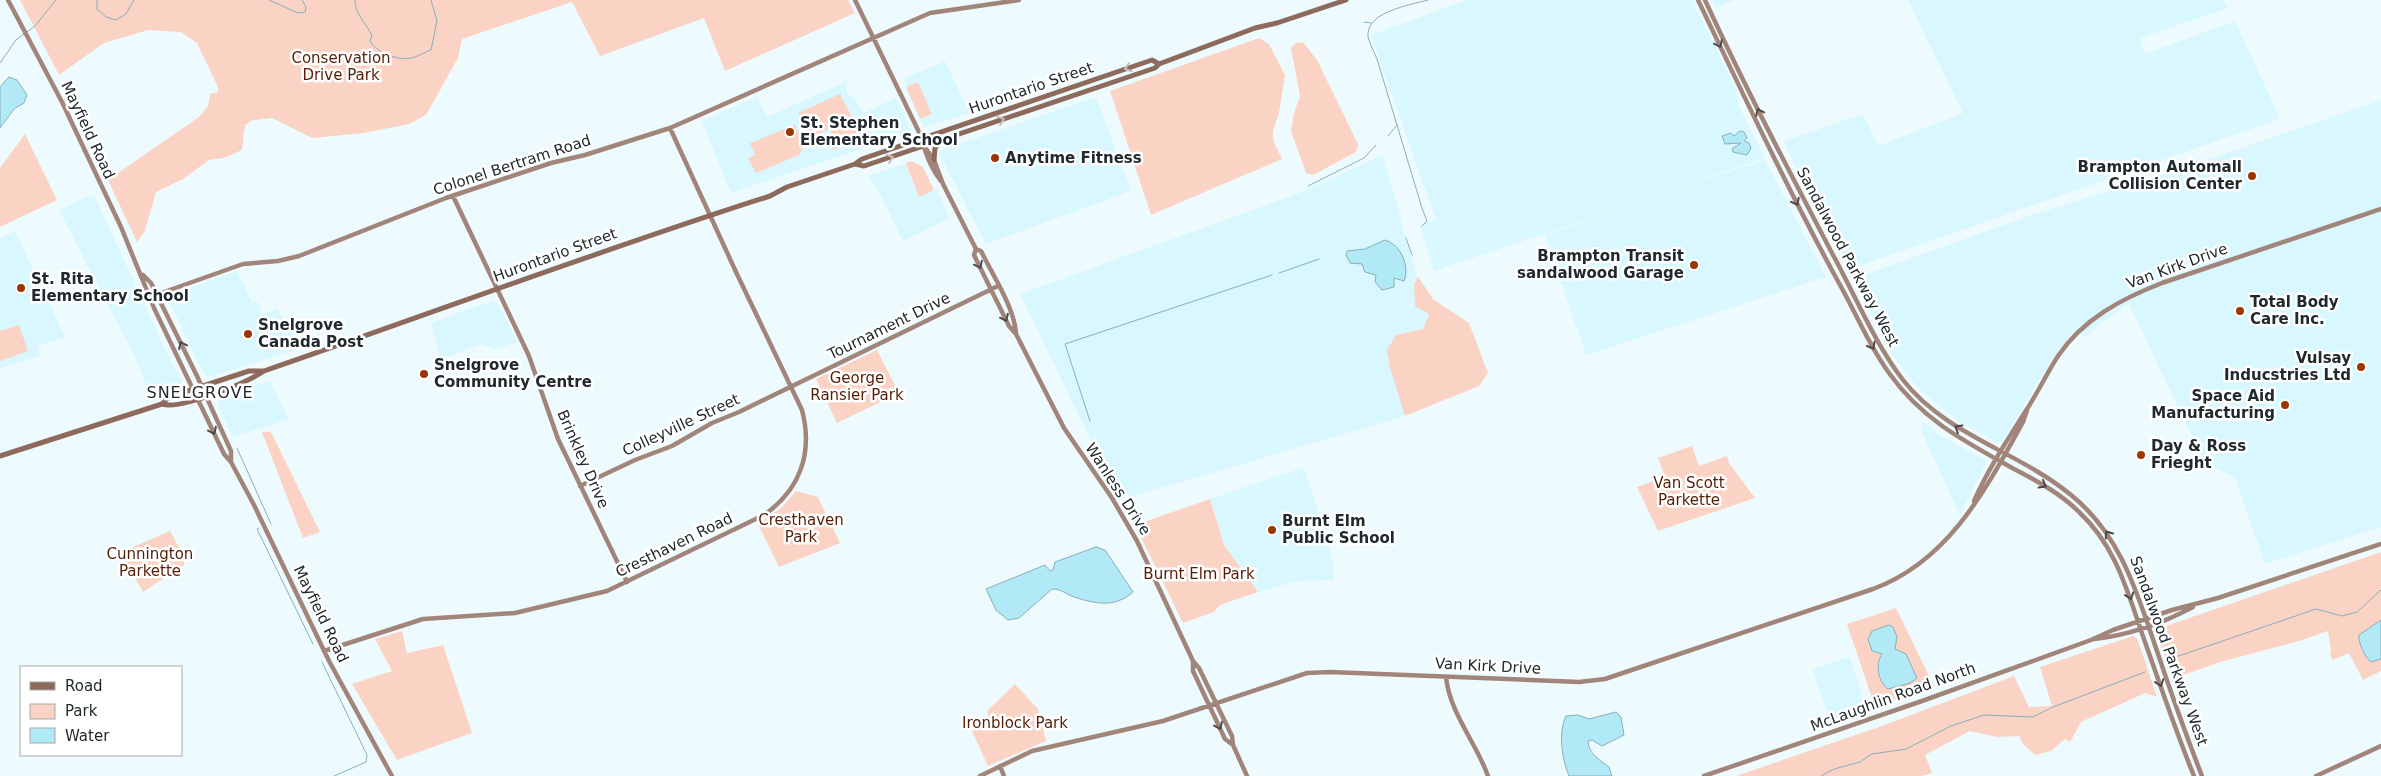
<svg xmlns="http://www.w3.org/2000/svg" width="2381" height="776" viewBox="0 0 2381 776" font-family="'DejaVu Sans',sans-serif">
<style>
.built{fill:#d8f7ff}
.green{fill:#fbd3c5}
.water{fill:#b2e9f7;stroke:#86afba}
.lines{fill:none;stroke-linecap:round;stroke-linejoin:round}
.stream{stroke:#86afba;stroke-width:1}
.secondary{stroke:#a2857a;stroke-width:4.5}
.primary{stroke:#8d6a5c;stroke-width:5}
.oneway{stroke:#4e4947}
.oneway2{stroke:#ccbcb6}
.poi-dot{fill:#9a3601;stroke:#fff;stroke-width:2}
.labels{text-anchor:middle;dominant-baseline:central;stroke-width:5;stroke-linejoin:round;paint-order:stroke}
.park-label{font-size:15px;fill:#551d05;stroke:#fff}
.street-label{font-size:15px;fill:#20292b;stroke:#fff}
.poi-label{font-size:15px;font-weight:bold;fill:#20292b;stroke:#fff;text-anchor:start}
.neighbourhood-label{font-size:16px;letter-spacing:1px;fill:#20292b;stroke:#fff}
</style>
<rect width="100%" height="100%" fill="#eefbfe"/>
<path class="built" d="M 1467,0 L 1692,0 L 1735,87 L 1738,105 L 1765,158 L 1638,202 L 1765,160 L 1826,277 L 1586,355 L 1545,235 L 1635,203 L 1434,271 L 1420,225 L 1436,220 L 1371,35 Z
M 1712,0 L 1735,0 L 1716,8 Z
M 1908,0 L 2224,0 L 2228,8 L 2140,38 L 2145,54 L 2235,21 L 2280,119 L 1850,269 L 1798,173 L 1784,141 L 1863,114 L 1878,146 L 1963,113 Z
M 945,61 L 969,113 L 924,127 L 919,119 L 932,114 L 917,82 L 907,86 L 903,79 Z
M 848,81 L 846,85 L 847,94 L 854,97 L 864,113 L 896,98 L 911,132 L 731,193 L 702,121 L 757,97 L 767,117 Z
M 1096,97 L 1131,191 L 986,244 L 938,151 Z
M 2381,100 L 2381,527 L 2265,564 L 2235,477 L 2217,469 L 2201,455 L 2129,304 L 2102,322 L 2086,337 L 2073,331 L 2050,362 L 2003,440 L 1999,443 L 1958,421 L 1917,387 L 1891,353 L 1853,279 L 2029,216 L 2181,169 Z
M 1383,155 L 1417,277 L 1414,284 L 1429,314 L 1423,329 L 1396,335 L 1390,368 L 1405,416 L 1130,497 L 1101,461 L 1020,294 L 1297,194 Z
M 906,163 L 919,197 L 937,189 L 949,218 L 903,241 L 879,192 L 868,176 Z
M 91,195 L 95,197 L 162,343 L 182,382 L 181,387 L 151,398 L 135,357 L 59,210 Z
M 15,231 L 65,337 L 38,346 L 39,356 L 0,368 L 0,238 Z
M 237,271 L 252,302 L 257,301 L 262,315 L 277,308 L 299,349 L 208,377 L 203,373 L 168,298 L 172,294 Z
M 490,301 L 498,303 L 517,342 L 495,349 L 481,344 L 441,359 L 431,323 L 485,303 L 486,305 L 490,304 Z
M 270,381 L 289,419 L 233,437 L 218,406 L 219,398 Z
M 1922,421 L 1941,436 L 1987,461 L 1960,515 L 1921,430 Z
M 1304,467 L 1329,546 L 1334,568 L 1334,580 L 1297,581 L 1258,592 L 1224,545 L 1210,499 Z
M 1850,657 L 1866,711 L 1861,716 L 1832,726 L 1812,669 Z"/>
<path class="green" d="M 20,0 L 848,0 L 855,13 L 725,71 L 704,18 L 600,56 L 572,2 L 462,39 L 458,58 L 426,115 L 409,124 L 364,133 L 312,138 L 272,118 L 253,120 L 245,125 L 242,150 L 224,158 L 209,160 L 183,179 L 156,192 L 145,231 L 137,242 L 108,180 L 199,117 L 208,106 L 210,94 L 218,92 L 218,87 L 197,43 L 181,32 L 148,30 L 104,43 L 59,75 Z
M 1259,38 L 1269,44 L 1285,75 L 1279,113 L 1273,131 L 1273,140 L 1282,159 L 1151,215 L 1110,91 Z
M 1303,42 L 1317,60 L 1358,144 L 1356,152 L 1313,175 L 1306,173 L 1291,131 L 1294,113 L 1300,96 L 1291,48 L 1296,43 Z
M 918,82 L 932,114 L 920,119 L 906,87 Z
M 840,94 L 863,138 L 833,150 L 830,140 L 831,128 L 810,138 L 798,113 Z
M 795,125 C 799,135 808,146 799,155 L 756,173 L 748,158 L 755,155 L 750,143 Z
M 25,134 L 57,200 L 0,227 L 0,168 Z
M 911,161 L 923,167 L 934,190 L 919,197 L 906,163 Z
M 1418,277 L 1434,300 L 1469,323 L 1488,373 L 1479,386 L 1405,416 L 1390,368 L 1387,350 L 1396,335 L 1423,329 L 1429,314 L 1415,306 L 1414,284 Z
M 19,325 L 28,351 L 0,361 L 0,331 Z
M 877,350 L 899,393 L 837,423 L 816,379 Z
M 262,432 L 271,432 L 320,532 L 303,538 Z
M 1692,446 L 1699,466 L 1727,456 L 1729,463 L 1755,498 L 1658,531 L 1637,487 L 1665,477 L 1658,458 Z
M 796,491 L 818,497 L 840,543 L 779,567 L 758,524 L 781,508 Z
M 1210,499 L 1224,545 L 1258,592 L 1220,605 L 1214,612 L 1183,623 L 1135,525 Z
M 170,531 L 182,553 L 181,558 L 184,562 L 184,565 L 143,592 L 121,552 Z
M 2381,552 L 2381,671 L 2363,680 L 2349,653 L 2333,660 L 2330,655 L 2331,649 L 2328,631 L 2299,641 L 2220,662 L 2172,679 L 2157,633 L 2160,628 Z
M 1896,608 L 1934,686 L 1877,705 L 1874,704 L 1847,624 Z
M 402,631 L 407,653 L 443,645 L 472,733 L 397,760 L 352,684 L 392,671 L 375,639 Z
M 2133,636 L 2137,638 L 2157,697 L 2145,693 L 2081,722 L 2070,742 L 2065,739 L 2051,751 L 2035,755 L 2022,743 L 2019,736 L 1997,737 L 1970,731 L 1925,755 L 1932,773 L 1922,776 L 1736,776 L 1879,727 L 2014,676 L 2029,707 L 2052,706 L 2040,667 Z
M 1015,684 L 1038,709 L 1046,741 L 988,766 L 972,731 C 982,726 992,723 987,711 Z"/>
<path class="water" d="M 9,77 L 17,80 L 27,95 L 24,103 L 14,109 L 0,128 L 0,87 Z
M 1740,131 L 1744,132 L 1747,138 L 1744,141 L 1749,143 L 1751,148 L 1747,155 L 1733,152 L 1732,149 L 1741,143 L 1725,144 L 1722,136 L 1731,133 L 1734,136 Z
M 1385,240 C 1401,245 1410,266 1404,281 L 1394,278 L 1394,287 L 1382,290 L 1375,282 L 1376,275 L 1365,272 L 1362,264 L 1350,263 L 1346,255 L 1347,251 L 1365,249 Z
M 1096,547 L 1105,550 L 1133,592 C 1115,608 1096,604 1074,597 C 1066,594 1061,589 1052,589 L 1019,618 L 1008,620 L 996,610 L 986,589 L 1045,565 L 1050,571 L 1053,570 L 1055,562 Z
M 2381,620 L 2381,659 L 2371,662 C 2365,657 2358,643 2359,635 Z
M 1889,625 L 1893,627 L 1897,637 L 1895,649 L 1906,654 L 1917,678 L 1910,683 L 1888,689 C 1878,682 1875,664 1882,654 L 1872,651 L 1868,639 L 1872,631 Z
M 1616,712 L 1621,717 L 1624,735 L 1602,746 L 1592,740 L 1588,741 C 1589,755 1599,759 1609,767 L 1612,776 L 1569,776 C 1562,759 1558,733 1566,716 L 1578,715 L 1589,719 Z"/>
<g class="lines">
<path class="stream" d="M 97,0 L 97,9 L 106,17 L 116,20 L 126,14 L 134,0
M 269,0 L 298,13 L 305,12 L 306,7 L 302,0
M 355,0 C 354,13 367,24 372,36 L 370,41 C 377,53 398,61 412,58 C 419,56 425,52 431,50 L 437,21 L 431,0
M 1364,22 L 1371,23
M 0,63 L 16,40 L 35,26 L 56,0
M 1388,136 L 1397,125
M 1308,186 L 1364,158 L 1376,145
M 1422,226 L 1427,221 L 1422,208 L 1377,59 C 1374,52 1370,44 1368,37 C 1365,12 1410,5 1428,0
M 1406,238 L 1412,255
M 1279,273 L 1319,259
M 1090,421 L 1065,344 L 1272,275
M 237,448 L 271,524
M 259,528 L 257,529 L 313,644
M 2167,660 L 2316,609 L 2342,616 L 2357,612 L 2381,590
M 322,662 L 367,755 L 366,762 L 334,776
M 1821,776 L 1834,769 L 1860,762 L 1872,754 L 1906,749 L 1951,726 L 1984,715 L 2033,717 L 2053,707 L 2145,672"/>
<path class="secondary" d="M 8,0 L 62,102 L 121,227 L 154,308 L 224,454 L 231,462 L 254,505 L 329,661 L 392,776
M 855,0 L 918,130 C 925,148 928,165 941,181
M 1698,0 C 1744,96 1789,192 1840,285 C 1857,315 1869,346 1889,373 C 1923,421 1966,442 2016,470 C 2039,482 2061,494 2079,512 C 2117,547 2128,594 2145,642 C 2161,687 2176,732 2194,776
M 1705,0 C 1745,87 1789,171 1833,255 C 1856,297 1874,342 1903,380 C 1947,436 2018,451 2071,495 C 2121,535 2137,593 2157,651 C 2171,693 2186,735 2202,776
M 924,146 L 934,160 L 943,184 L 976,249 L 981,251 C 992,274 1014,307 1016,333
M 453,196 L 529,356 L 558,439 L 627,582
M 976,249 L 974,255 L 1009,326 L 1016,334 L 1064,428 L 1112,498 L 1137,541 L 1193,661 L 1199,668 L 1232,736 L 1233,745 L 1247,776
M 143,275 L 151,283 L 197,376 L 231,451 L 231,462
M 150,297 L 243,264 L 278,261 L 299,256 L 446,198 L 551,163 L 585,155 L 670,128 L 930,13 L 1019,0
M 580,486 L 635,460 L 672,446 L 712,423 L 739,412 L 998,286
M 1974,501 C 1988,469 2008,439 2027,409 C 2038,392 2047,373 2058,356 C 2083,319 2121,299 2162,283 L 2381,209
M 2095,639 C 2128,635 2163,623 2193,607
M 324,651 L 423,619 L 515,613 L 607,591 L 764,515 C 801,489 813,452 802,410 L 736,272 L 670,128
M 1193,661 L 1193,671 L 1225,739 L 1233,745
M 1446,677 C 1450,714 1476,742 1488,776
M 1000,766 L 1004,776
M 980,776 L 1032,751 L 1163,721 L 1307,673 L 1330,672 L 1579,682 L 1605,679 L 1873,589 C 1949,561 1986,489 2023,422 L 2027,410
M 1704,776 L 1922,701 L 2091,640 L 2113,630 L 2172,610 L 2218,598 L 2381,544
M 2316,776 L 2381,746"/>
<path class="primary" d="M 934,160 L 935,148 L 941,142
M 855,164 L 864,166 L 1155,68 L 1159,64 L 1255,28 L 1277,23 L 1346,0
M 162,404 C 182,410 246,383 264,371 C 433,313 600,250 770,196 L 787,187 L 855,164 L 862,159 L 1152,60 L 1159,64
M 0,456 L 162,404 L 169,397 L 249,371 L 264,371"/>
</g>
<defs><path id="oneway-chevron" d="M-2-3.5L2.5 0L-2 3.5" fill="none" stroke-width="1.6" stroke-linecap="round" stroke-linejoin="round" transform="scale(1.25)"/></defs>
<g class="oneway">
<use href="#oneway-chevron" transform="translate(1719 44) rotate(64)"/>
<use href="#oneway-chevron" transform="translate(1759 112) rotate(-116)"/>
<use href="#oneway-chevron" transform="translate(1796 202) rotate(62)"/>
<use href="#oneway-chevron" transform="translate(979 265) rotate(64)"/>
<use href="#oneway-chevron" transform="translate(1005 318) rotate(64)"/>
<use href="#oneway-chevron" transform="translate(182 345) rotate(-116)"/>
<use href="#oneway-chevron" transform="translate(1872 346) rotate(60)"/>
<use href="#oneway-chevron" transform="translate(1958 428) rotate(-149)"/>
<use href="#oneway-chevron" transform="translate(213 431) rotate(65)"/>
<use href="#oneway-chevron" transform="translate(2043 485) rotate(30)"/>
<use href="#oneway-chevron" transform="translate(2108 534) rotate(-125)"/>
<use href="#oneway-chevron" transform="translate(2130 596) rotate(71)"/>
<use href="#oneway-chevron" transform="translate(2160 683) rotate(71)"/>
<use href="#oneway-chevron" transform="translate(1219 726) rotate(65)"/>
</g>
<g class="oneway2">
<use href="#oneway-chevron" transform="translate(1128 68) rotate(161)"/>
<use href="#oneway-chevron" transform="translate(1001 120) rotate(-19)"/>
<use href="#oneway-chevron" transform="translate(890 158) rotate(-19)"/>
</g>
<g class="poi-dot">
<circle cx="790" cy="132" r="5"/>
<circle cx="995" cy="158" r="5"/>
<circle cx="2252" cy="176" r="5"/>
<circle cx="1694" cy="265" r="5"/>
<circle cx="21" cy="288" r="5"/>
<circle cx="2240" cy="311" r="5"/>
<circle cx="248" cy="334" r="5"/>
<circle cx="2361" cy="367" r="5"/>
<circle cx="424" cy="374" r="5"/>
<circle cx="2285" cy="405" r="5"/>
<circle cx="2141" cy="455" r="5"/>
<circle cx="1272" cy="530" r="5"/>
</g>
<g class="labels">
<g class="park-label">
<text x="341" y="58">Conservation<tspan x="341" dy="17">Drive Park</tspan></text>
<text x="857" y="378">George<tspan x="857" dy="17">Ransier Park</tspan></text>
<text x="1689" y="483">Van Scott<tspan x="1689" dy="17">Parkette</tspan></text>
<text x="801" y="520">Cresthaven<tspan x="801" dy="17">Park</tspan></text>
<text x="150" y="554">Cunnington<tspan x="150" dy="17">Parkette</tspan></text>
<text x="1199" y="574">Burnt Elm Park</text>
<text x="1015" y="723">Ironblock Park</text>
</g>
<g class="street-label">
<text transform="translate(1031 88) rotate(-19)">Hurontario Street</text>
<text transform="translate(88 130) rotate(65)">Mayfield Road</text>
<text transform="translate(512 165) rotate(-18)">Colonel Bertram Road</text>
<text transform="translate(555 255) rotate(-20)">Hurontario Street</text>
<text transform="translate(1848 257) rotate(62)">Sandalwood Parkway West</text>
<text transform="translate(2177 266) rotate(-20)">Van Kirk Drive</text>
<text transform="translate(889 326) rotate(-26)">Tournament Drive</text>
<text transform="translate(681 425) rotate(-25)">Colleyville Street</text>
<text transform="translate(583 459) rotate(66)">Brinkley Drive</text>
<text transform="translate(1118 489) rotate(57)">Wanless Drive</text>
<text transform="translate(674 545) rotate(-26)">Cresthaven Road</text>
<text transform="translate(321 614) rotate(64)">Mayfield Road</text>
<text transform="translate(2169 651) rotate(70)">Sandalwood Parkway West</text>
<text transform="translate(1488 666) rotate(3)">Van Kirk Drive</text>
<text transform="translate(1893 697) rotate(-20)">McLaughlin Road North</text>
</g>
<g class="poi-label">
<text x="800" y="123">St. Stephen<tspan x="800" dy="17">Elementary School</tspan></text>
<text x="1005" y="158">Anytime Fitness</text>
<text x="2242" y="167" text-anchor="end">Brampton Automall<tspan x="2242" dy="17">Collision Center</tspan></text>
<text x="1684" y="256" text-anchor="end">Brampton Transit<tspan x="1684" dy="17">sandalwood Garage</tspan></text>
<text x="31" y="279">St. Rita<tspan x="31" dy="17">Elementary School</tspan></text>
<text x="2250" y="302">Total Body<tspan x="2250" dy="17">Care Inc.</tspan></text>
<text x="258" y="325">Snelgrove<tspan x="258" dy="17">Canada Post</tspan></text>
<text x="2351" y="358" text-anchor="end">Vulsay<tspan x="2351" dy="17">Inducstries Ltd</tspan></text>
<text x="434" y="365">Snelgrove<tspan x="434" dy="17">Community Centre</tspan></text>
<text x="2275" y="396" text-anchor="end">Space Aid<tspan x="2275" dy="17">Manufacturing</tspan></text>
<text x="2151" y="446">Day &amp; Ross<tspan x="2151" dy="17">Frieght</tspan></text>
<text x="1282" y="521">Burnt Elm<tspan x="1282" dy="17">Public School</tspan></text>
</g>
<g class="neighbourhood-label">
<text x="200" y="392">SNELGROVE</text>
</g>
</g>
<rect x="20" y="666" width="162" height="90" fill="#ffffff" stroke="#a6a9aa"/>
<rect x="30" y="682" width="25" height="8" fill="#8d6a5c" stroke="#a6a9aa"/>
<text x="65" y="691" font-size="15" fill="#20292b">Road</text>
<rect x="30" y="704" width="25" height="15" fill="#fbd3c5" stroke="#a6a9aa"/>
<text x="65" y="716" font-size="15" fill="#20292b">Park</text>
<rect x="30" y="728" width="25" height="15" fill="#b2e9f7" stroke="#a6a9aa"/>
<text x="65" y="741" font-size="15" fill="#20292b">Water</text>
</svg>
